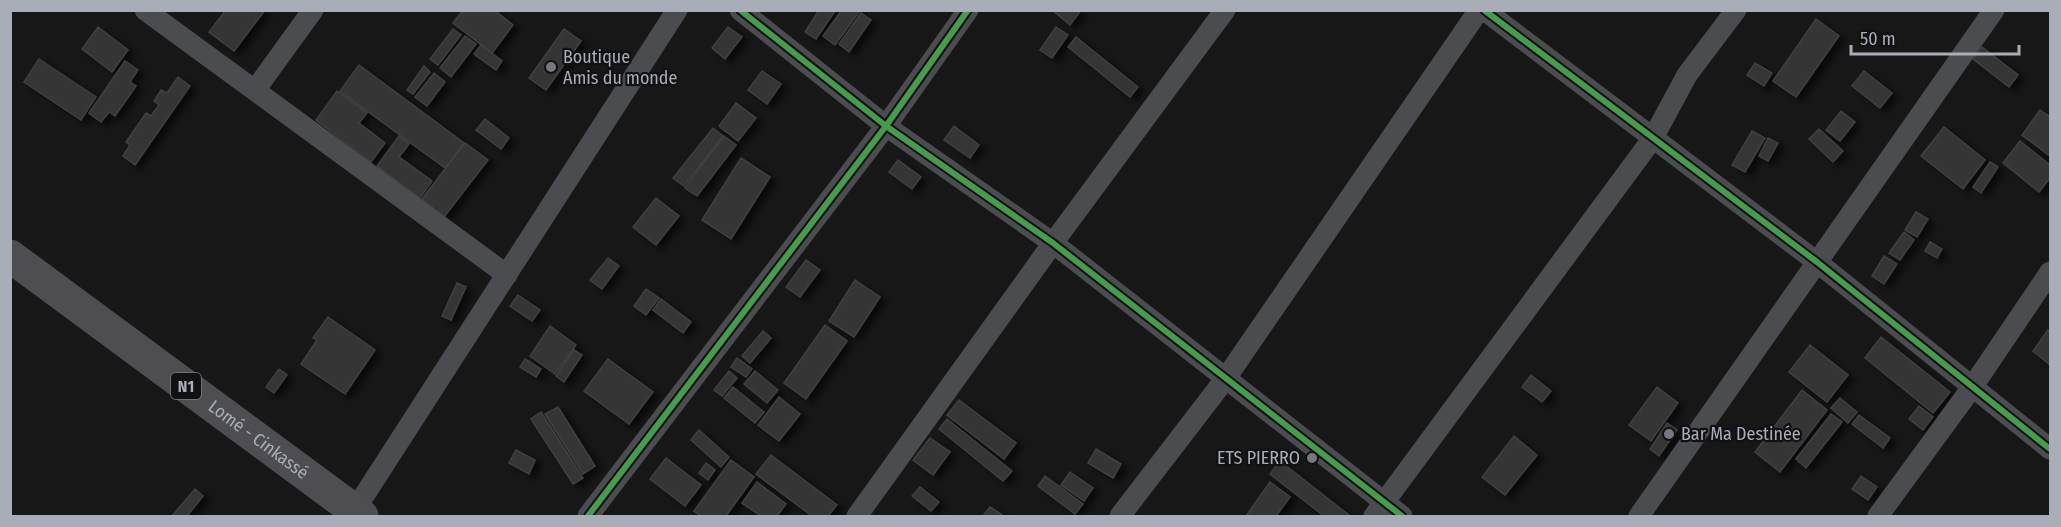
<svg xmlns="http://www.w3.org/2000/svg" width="2061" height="527" viewBox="0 0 2061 527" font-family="'Fira Sans Condensed',sans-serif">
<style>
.building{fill:#353536;stroke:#3f4043;stroke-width:1.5;filter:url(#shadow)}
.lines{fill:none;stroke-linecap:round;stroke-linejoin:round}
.minor{stroke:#4b4c50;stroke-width:21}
.trunk{stroke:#4e4e52;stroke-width:33}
.cycleway-casing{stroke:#111113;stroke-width:10}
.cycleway{stroke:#469c4c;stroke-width:6}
.poi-dot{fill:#757880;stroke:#111113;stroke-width:2}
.labels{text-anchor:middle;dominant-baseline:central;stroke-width:4.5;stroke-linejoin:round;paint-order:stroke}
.shield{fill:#111113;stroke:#7b7e86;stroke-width:1.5}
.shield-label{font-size:16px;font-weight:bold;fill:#a8adb8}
.poi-label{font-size:18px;fill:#a8adb8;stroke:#111113;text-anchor:start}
.street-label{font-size:18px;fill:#a8adb8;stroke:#111113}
</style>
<defs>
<filter id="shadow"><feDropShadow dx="6" dy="4" stdDeviation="3" flood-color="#0009"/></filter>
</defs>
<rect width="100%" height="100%" fill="#171717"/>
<path class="building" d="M 226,10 L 265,10 L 234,51 L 209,32 Z
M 463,10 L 494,10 L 513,25 L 492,53 L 453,23 Z
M 819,10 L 835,11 L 816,39 L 805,32 Z
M 842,10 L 856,10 L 859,12 L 835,45 L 823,36 Z
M 1052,10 L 1081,10 L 1070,25 Z
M 861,13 L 871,20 L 849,52 L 839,44 Z
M 1816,19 L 1839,36 L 1796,97 L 1773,81 Z
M 98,27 L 128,50 L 112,72 L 82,49 Z
M 728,27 L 742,37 L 725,59 L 712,48 Z
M 1056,27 L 1068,35 L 1052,58 L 1040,50 Z
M 453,29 L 461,35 L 438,65 L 430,59 Z
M 564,29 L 581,41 L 546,90 L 529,78 Z
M 465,36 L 476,44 L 451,77 L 440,68 Z
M 1076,37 L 1138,87 L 1130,97 L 1068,47 Z
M 481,45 L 502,61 L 496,70 L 474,54 Z
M 1982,47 L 2018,75 L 2009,87 L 1973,59 Z
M 39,59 L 96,97 L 81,120 L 24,82 Z
M 125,61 L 138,70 L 130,82 L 136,86 L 115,116 L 109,112 L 101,122 L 89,113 Z
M 1755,63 L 1772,73 L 1764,86 L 1747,75 Z
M 359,65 L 464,143 L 445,168 L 340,91 Z
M 424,66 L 430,72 L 413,94 L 407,90 Z
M 762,71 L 781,84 L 767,104 L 748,90 Z
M 1864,71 L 1892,93 L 1880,108 L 1852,86 Z
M 434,73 L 445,82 L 427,106 L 415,97 Z
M 178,77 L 190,86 L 135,165 L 123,156 L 130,145 L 126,142 L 146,113 L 151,116 L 159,105 L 154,101 L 161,90 L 167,93 Z
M 337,91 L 367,113 L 359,123 L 385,143 L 371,162 L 316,120 Z
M 736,103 L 756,118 L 738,141 L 719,126 Z
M 2040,110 L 2050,117 L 2050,156 L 2022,135 Z
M 1841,111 L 1855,122 L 1840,141 L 1826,130 Z
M 485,119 L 509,138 L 501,149 L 476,130 Z
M 954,126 L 979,145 L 970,158 L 944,140 Z
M 1944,127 L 1985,160 L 1963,189 L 1921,156 Z
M 713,128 L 723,136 L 684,186 L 673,178 Z
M 1819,129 L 1843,151 L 1833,162 L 1809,139 Z
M 1752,131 L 1765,138 L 1745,172 L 1732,165 Z
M 399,136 L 409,144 L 399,157 L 432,181 L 420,198 L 377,166 Z
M 724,136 L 736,145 L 697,196 L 685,188 Z
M 1768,138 L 1778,143 L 1768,161 L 1759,156 Z
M 2020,141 L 2050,165 L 2050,178 L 2039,192 L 2003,163 Z
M 465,143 L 488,160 L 444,217 L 422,199 Z
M 741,158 L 770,177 L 731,239 L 702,220 Z
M 898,160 L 921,177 L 912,189 L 889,172 Z
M 1990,162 L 1998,167 L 1981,193 L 1973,187 Z
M 656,198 L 679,216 L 656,245 L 633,227 Z
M 1916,212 L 1928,219 L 1917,237 L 1905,230 Z
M 1904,232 L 1914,240 L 1900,260 L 1889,253 Z
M 1930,242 L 1942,249 L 1937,258 L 1925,251 Z
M 1884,256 L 1897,264 L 1884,284 L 1872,276 Z
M 608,258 L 619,266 L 602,289 L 590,280 Z
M 806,260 L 820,270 L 800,297 L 786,287 Z
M 855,280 L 880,297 L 854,337 L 829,321 Z
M 457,283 L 466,287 L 451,320 L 442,316 Z
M 646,289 L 659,298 L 646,315 L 634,306 Z
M 518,295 L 540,310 L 532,321 L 510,306 Z
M 661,299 L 691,322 L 683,333 L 653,310 Z
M 328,317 L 375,350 L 345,394 L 301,364 L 317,340 L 313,338 Z
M 825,325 L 847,341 L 806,399 L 784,383 Z
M 550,326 L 576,345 L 555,374 L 530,356 Z
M 2048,330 L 2050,332 L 2050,365 L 2033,351 Z
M 763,331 L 771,338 L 750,363 L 742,356 Z
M 1881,337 L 1950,392 L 1933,413 L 1865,358 Z
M 1810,345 L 1848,375 L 1827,402 L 1789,372 Z
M 574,350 L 582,355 L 564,382 L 556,376 Z
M 737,358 L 752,369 L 746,377 L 731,367 Z
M 525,359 L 541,369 L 536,377 L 520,367 Z
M 608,359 L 653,392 L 629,424 L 584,391 Z
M 279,369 L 287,375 L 274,393 L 266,387 Z
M 729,371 L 737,378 L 722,396 L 714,390 Z
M 755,371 L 778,390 L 767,403 L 744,384 Z
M 1531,375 L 1551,391 L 1542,402 L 1522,387 Z
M 733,387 L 764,412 L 755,423 L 724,398 Z
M 1657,387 L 1678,403 L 1651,441 L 1629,425 Z
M 1802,390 L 1827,410 L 1780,472 L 1755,452 Z
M 779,397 L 800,414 L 779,441 L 758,425 Z
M 1840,398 L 1857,412 L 1848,423 L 1831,408 Z
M 959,400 L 1016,443 L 1004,459 L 947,415 Z
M 1919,406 L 1933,417 L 1923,430 L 1909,419 Z
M 558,407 L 595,466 L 583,474 L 545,414 Z
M 541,412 L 583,478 L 573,484 L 531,419 Z
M 1831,414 L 1842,422 L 1806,468 L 1796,459 Z
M 1859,415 L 1890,438 L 1883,448 L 1852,424 Z
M 947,419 L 1012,471 L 1003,481 L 939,429 Z
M 1667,423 L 1677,430 L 1659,456 L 1650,449 Z
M 699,430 L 729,457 L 721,467 L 691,440 Z
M 1514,436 L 1537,455 L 1505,495 L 1482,477 Z
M 930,438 L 950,452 L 933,475 L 913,460 Z
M 1096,449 L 1121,464 L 1113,478 L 1088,463 Z
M 516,450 L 535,460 L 529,474 L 509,463 Z
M 771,455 L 837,505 L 828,516 L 812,516 L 756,474 Z
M 666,458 L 701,485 L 685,506 L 650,479 Z
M 731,460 L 754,477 L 726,516 L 701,516 L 694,511 Z
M 1280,461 L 1349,515 L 1348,516 L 1324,516 L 1270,474 Z
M 706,463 L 715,470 L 708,480 L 699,473 Z
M 1070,472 L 1093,488 L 1084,501 L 1061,485 Z
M 1045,476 L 1083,504 L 1075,514 L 1038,486 Z
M 1861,476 L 1877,487 L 1868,500 L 1852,489 Z
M 757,482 L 786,504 L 777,516 L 761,516 L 742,503 Z
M 1270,482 L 1290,497 L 1276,516 L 1246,516 Z
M 920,487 L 939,502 L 931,511 L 912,496 Z
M 195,489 L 203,496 L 187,516 L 172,516 Z
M 990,507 L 1004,516 L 983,516 Z"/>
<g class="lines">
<path class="minor" d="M 145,10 L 507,275
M 740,10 L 886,126 L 1053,243 L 1402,516
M 1484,10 L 1817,262 L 2050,449
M 255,90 L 313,10
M 351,516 L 677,10
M 588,516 L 886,126 L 968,10
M 857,516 L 1053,243 L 1225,10
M 1120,516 L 1226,378 L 1479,10
M 1374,516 L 1653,138 L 1687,75 L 1736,10
M 1639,516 L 1994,10
M 1878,516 L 1973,386 L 2050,272"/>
<path class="trunk" id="s1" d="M 10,256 L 362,516"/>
<g class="cycleway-casing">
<path id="cycleway" d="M 740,10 L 886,126 L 1053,243 L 1402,516
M 1484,10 L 1817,262 L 2050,449
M 588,516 L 886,126 L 968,10"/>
</g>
<use href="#cycleway" class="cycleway"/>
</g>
<g class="poi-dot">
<circle cx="551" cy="67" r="6"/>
<circle cx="1669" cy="434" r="6"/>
<circle cx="1312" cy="458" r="6"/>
</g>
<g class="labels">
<rect class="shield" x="171" y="373" width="30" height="26" rx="4.5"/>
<g class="shield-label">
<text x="186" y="386">N1</text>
</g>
<g class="poi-label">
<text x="563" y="57">Boutique<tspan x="563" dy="21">Amis du monde</tspan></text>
<text x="1681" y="434">Bar Ma Destinée</text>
<text x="1300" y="458" text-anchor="end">ETS PIERRO</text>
</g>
<g class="street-label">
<text stroke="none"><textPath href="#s1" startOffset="309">Lomé - Cinkassé</textPath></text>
</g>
</g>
<rect width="2061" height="527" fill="none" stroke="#a8adb8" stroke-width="24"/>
<path d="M1851 45v9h168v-9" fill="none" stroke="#a8adb8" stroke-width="3"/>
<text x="1860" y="45" font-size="18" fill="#a8adb8" stroke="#111113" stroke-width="4.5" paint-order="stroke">50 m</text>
</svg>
